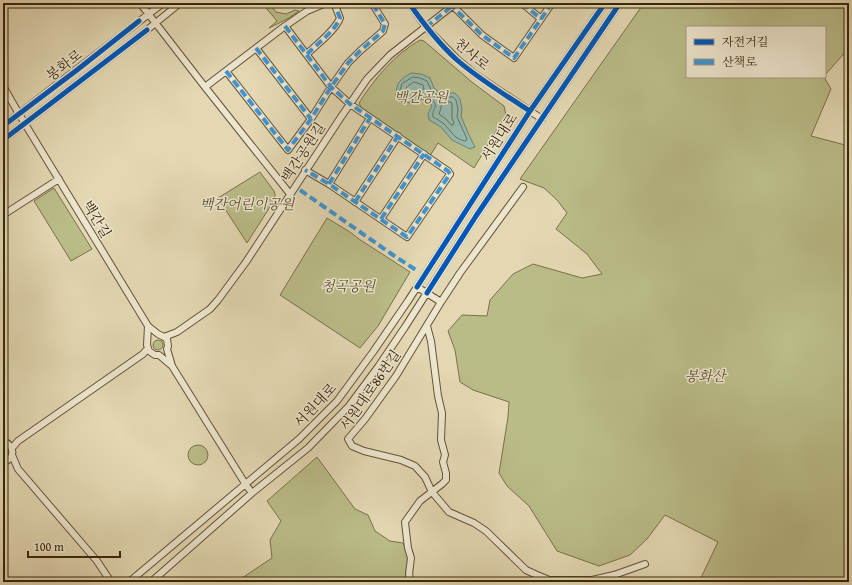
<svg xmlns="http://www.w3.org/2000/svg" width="852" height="585" viewBox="0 0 852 585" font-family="'Gentium Book Plus','Noto Serif KR',serif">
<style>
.green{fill:#babc88;stroke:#7a714a}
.water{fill:#95baae;stroke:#717f6e}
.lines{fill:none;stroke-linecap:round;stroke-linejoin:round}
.shore{stroke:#68705e;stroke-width:1}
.minor-casing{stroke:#645236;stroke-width:8}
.minor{stroke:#ede6ce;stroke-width:6}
.quiet{stroke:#3e95d2;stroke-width:4;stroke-dasharray:8 4;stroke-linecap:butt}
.cycleway-casing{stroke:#ede6ce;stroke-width:8}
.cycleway{stroke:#0057b8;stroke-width:5}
.labels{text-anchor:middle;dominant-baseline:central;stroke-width:3;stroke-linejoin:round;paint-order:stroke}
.street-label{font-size:14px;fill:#3a260d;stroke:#ede6ce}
.park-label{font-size:14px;font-style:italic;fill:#5a4c2c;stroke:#ede6ce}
</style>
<rect width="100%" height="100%" fill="#e3d8b3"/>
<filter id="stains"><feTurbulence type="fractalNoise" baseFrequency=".005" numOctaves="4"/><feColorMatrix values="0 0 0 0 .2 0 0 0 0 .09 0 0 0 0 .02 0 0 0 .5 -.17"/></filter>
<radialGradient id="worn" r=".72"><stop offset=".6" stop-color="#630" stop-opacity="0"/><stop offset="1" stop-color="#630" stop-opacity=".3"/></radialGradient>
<path class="green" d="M 262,3 L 269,3 L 276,12 L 286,14 L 295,10 L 299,11 L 289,18 L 269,28 L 277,21 Z
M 644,3 L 849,3 L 849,48 L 825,75 L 825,27 L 687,27 L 687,77 L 824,77 L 831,89 L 811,136 L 849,146 L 849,582 L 699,582 L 718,542 L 665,515 L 647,539 L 630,555 L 599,566 L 557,551 L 529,506 L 507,486 L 499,473 L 508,417 L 509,402 L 473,390 L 460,382 L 455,350 L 448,331 L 462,315 L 487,316 L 490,300 L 513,274 L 533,264 L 582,278 L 602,274 L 587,254 L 556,229 L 567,213 L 557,200 L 544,188 L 520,179 Z
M 420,40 L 424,41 L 473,83 L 504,106 L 506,115 L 474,168 L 438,143 L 430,156 L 362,109 L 359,103 C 374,79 395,54 420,40 Z
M 260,172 L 274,191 L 275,194 L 275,199 L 247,243 L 218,198 Z
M 54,188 L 92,249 L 71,261 L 34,201 Z
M 327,218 L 350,232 L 359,239 L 410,272 L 378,326 L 360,348 L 280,295 Z
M153 345a5 5 0 1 1 10 0a5 5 0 1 1-10 0Z
M 3,444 L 8,447 L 10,452 L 8,456 L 3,459 Z
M188 455a10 10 0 1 1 20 0a10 10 0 1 1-20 0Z
M 317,457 L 355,509 L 368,515 L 375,531 L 390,541 L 403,543 C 405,548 408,554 408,559 C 408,569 403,573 409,582 L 236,582 L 272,558 L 270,540 L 281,521 L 267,501 Z"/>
<path class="water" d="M 411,73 L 421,74 L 430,78 L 434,88 L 440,93 L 455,93 L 460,99 L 462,109 L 461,116 L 468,133 L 475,147 L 470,149 L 452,140 L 441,127 L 429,120 L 428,114 L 432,106 L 428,100 L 421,99 L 410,103 L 401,101 L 396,96 C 396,82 400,80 411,73 Z"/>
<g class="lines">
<path class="shore" d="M 413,77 L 420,78 L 427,81 L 431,90 L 438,96 L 440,97 L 453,97 L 456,100 L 458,109 L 457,117 L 467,139 L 466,141 C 455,140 451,131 444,124 C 441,121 436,119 433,117 C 431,107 441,109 430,97 C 427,96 423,95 420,95 C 412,96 408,102 401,95 L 400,90 L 402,84 Z
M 414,82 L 423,85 L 424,89 L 410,93 L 406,93 L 405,91 L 407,87 Z
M 443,102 L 450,102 L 452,103 L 452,118 L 454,123 L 453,125 L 451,125 L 447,120 L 439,114 L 441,108 L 441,103 Z"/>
<g class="minor-casing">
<path id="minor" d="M 140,3 L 205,87 L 290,194
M 409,3 L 426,27 L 457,59 L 475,74 L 542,119
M 522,3 L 541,19
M 451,4 L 482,35 L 514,58 L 552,3
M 285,26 L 331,87 L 350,104 L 448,171 L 450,174 L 407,237 L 329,184 L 305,170
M 256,48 L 311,119
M 307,54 C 317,44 335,31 340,18 L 334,3
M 226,71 L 288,150 L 311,119 L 331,87 L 348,63 L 360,51 L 383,31 L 385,24 L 372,3
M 3,86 L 19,114 L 148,326 L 158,334 L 164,337 L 167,339 L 168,346 L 167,349 L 172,366 L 246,485 L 252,493
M 205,87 L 285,26 L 307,11 L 326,3
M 3,126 L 163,3
M 3,140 L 147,30 L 180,3
M 329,184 L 370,118
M 523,187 L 460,273 L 441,302 L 396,376 L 365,419 L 348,439 L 352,446 L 364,451 L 401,460 L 415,466 L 425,477 L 432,492 L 449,512 L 474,523 L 486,531 L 526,570 L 537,575 L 549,580 L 592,580 L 614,575 L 645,564
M 355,202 L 398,136
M 3,215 L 59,179
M 381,219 L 424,154
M 417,287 L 441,302
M 148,326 L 147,345 L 149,351 L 155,355 L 159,355 L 172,366
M 164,337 L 177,332 L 210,309 L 218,300 L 246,262 L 341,117 L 367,79 L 390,55 L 456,3
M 3,441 C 15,445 16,459 3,462
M 12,448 L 18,441 L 143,354 L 148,348
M 12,455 L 18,469 L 97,561 L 111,582
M 129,582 L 299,439 L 337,401 L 373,352 L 408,301 L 530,111 L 605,3
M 151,582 L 252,493 L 308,448 L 349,406 L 378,367 L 405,327 L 476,216 L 620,3
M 411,582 L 409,574 L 411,558 L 408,548 L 405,522 L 420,501 L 442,484 L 446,480 L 446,473 L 443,462 L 445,455 L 441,440 L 442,413 L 438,396 L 431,341 L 427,326"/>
</g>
<use href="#minor" class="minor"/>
<path class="quiet" d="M 450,3 L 452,6 L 482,35 L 514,58 L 552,3
M 522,3 L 541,19
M 285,26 L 331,87 L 350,104 L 448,171 L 450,174 L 407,237 L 329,184 L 305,170
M 426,27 L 456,3
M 256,48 L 311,119
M 307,54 C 317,44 335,31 340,18 L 334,3
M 226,71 L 288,150 L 311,119 L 331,87 L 348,63 L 360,51 L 383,31 L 385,24 L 372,3
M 329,184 L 370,118
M 300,190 L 393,255 L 416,270
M 355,202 L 398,136
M 381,219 L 424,154"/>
<g class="cycleway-casing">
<path id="cycleway" d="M 409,3 C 423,23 438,43 457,60 C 479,79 505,95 530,111
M 3,126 L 77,70 L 139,21
M 3,140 L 147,30
M 417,287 L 530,111 L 605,3
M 427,293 L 476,216 L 620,3"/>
</g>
<use href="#cycleway" class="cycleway"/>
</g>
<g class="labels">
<g class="street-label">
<text transform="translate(472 54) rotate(40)">천사로</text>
<text transform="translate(64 65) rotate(-38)">봉화로</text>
<text transform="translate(499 137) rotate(-57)">서원대로</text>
<text transform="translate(303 152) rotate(-57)">백간공원길</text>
<text transform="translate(97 219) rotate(59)">백간길</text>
<text transform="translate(370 390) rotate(-55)">서원대로86번길</text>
<text transform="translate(315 405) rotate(-47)">서원대로</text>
</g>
<g class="park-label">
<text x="421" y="97">백간공원</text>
<text x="247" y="204">백간어린이공원</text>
<text x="348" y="286">청곡공원</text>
<text x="705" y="376">봉화산</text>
</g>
</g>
<rect width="852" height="585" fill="none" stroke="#e3d8b3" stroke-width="16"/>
<rect x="4" y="4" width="844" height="577" fill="none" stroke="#3a260d" stroke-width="2"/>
<rect x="8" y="8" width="836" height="569" fill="none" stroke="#3a260d"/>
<rect x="686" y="26" width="140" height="52" fill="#ede6ce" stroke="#a59981"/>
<rect x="694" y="39" width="20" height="6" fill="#0057b8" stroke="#a59981"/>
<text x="722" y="46" font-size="12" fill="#3a260d">자전거길</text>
<rect x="694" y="59" width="20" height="6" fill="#3e95d2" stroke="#a59981"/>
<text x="722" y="66" font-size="12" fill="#3a260d">산책로</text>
<path d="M28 551v6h92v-6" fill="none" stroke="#3a260d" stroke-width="2"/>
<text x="34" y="551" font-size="12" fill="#3a260d" stroke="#ede6ce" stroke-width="3" paint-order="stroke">100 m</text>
<rect width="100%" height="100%" filter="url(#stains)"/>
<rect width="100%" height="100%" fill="url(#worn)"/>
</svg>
